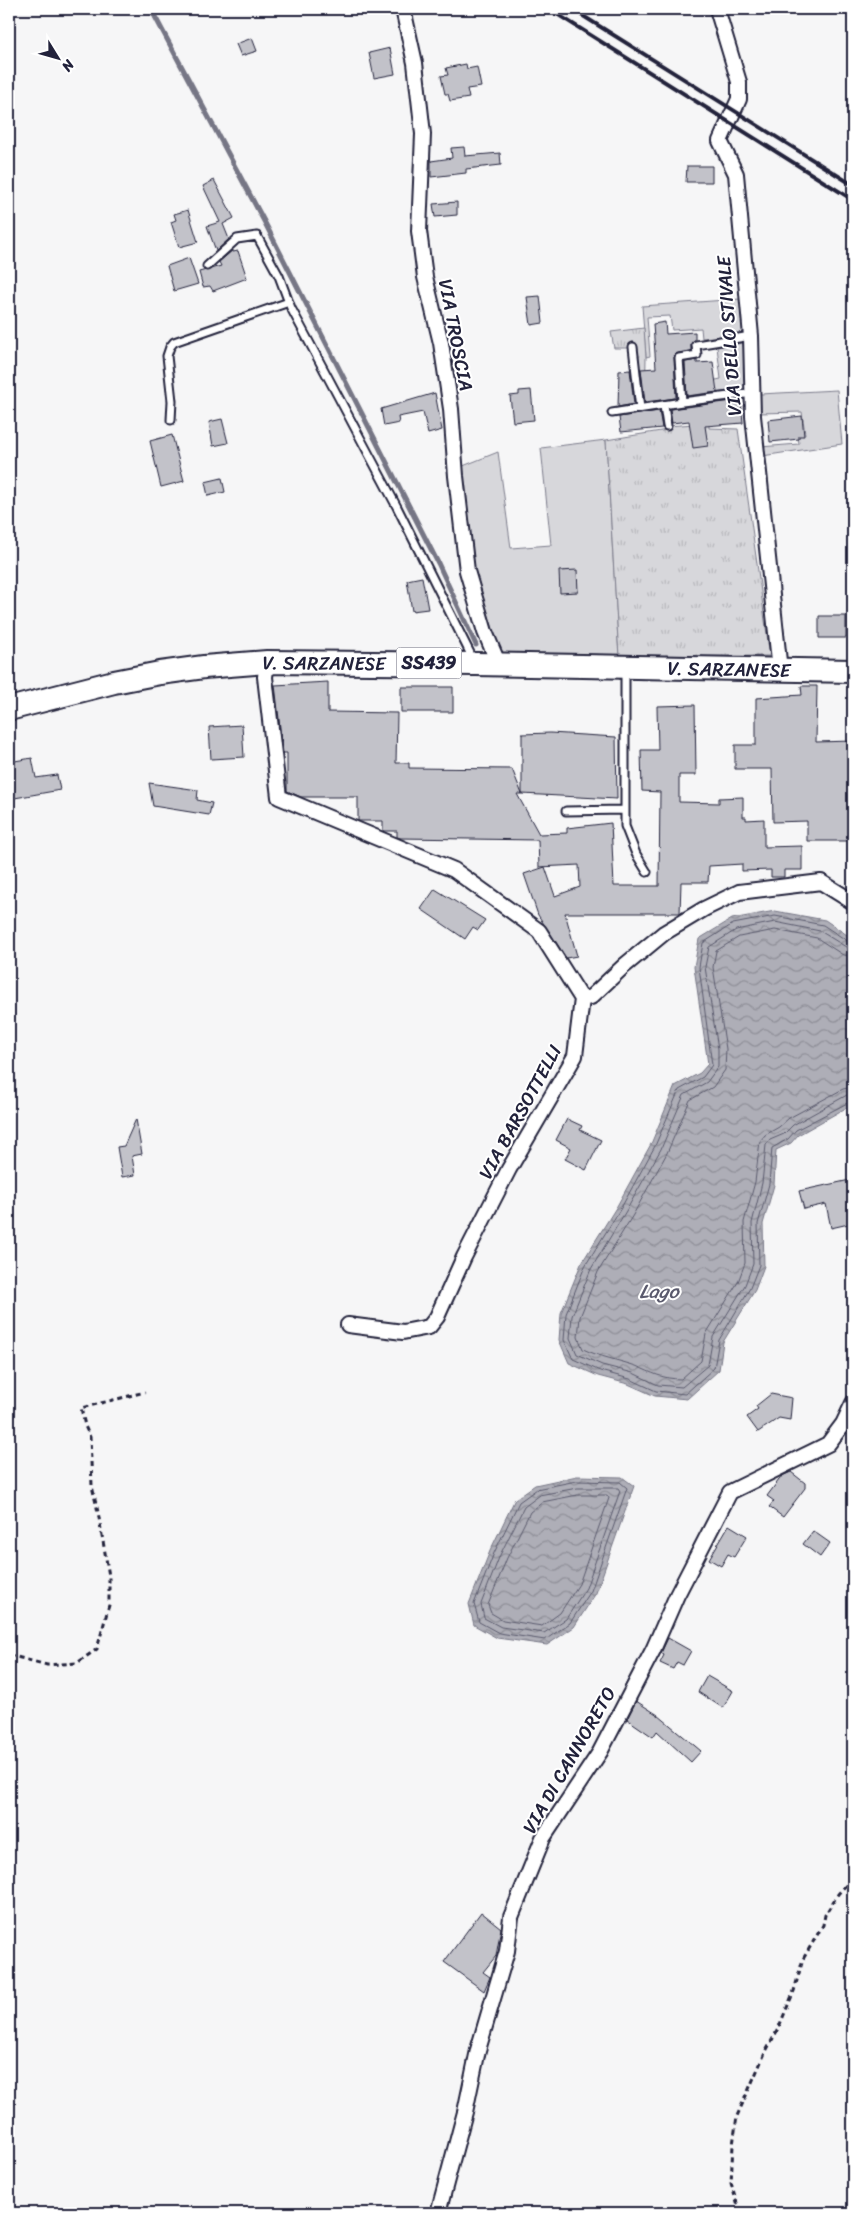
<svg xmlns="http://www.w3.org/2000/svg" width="862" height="2222" viewBox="0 0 862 2222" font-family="Sriracha,sans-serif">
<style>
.green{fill:#d7d7db;stroke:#7c7c8b}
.park{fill:url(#park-tufts);stroke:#7c7c8b}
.water{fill:url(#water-waves);stroke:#767685}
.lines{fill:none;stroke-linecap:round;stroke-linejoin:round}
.shore{stroke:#5a5a6d;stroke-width:1}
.stream{stroke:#767685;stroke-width:5}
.building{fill:#c2c2c9;stroke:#22223b}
.service-casing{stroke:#22223b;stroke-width:11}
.minor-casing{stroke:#22223b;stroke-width:18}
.primary-casing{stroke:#22223b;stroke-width:26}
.path{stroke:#22223b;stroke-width:3;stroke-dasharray:5 4;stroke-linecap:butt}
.service{stroke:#fff;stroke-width:7}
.minor{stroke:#fff;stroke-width:14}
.primary{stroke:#fff;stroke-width:22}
.rail{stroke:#22223b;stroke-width:4}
.labels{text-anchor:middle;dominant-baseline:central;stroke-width:4;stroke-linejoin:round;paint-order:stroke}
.shield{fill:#fff;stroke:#646476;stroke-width:1}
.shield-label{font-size:18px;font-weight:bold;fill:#22223b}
.street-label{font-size:19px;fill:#22223b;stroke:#fff}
.water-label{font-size:20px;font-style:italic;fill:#5a5a6d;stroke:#fff}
</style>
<defs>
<pattern id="park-tufts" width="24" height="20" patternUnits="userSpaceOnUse" patternTransform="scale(1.25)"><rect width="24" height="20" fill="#d7d7db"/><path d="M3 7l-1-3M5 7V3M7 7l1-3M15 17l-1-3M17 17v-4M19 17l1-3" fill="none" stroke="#b8b8bd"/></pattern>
<pattern id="water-waves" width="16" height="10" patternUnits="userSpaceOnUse" patternTransform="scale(1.25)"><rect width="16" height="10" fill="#aeaeb7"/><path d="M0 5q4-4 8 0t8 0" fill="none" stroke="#8d8d96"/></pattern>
</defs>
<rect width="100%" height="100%" fill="#f6f6f7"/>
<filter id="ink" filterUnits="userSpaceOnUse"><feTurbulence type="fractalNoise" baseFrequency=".02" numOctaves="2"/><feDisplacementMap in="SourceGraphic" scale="10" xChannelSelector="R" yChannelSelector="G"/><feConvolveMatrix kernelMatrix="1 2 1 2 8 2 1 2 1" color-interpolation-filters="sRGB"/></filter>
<g filter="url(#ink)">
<path class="green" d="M 740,299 L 743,334 L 702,338 L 701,328 L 672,330 L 670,316 L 647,317 L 650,356 L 646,357 L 642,306 Z
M 743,343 L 748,389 L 713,393 L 711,381 L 721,379 L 717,347 Z
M 837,390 L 842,444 L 762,456 L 760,447 L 799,444 L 798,435 L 805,434 L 802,412 L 759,413 L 760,394 Z
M 606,440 L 619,657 L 501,653 L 474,571 L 463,466 L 498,452 L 511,548 L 551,545 L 541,448 Z"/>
<path class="park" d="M 644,328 L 646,357 L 645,409 L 637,409 L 631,348 L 614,348 L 611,332 Z
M 709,423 L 709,428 L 738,429 L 770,656 L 619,657 L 606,440 L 667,430 L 667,426 Z"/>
<path class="water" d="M 775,911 L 825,920 L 853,939 L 853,1104 L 798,1135 L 791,1143 L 776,1150 L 774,1185 L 763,1224 L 764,1266 L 755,1290 L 723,1342 L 719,1370 L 687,1399 L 655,1396 L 628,1384 L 598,1376 L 569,1363 L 559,1340 L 561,1313 L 581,1264 L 617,1206 L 651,1144 L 675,1086 L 700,1073 L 708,1064 L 694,967 L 699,939 L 732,919 Z
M 577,1476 L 622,1477 L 634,1486 L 596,1593 L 574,1627 L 547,1645 L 497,1638 L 474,1625 L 469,1604 L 490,1551 L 515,1499 L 535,1485 Z"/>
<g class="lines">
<path class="shore" d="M 853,943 L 849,942 L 823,925 L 775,916 L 733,924 L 703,943 L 699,967 L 712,1065 L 703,1077 L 679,1090 L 655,1146 L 621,1208 L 585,1266 L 566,1314 L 564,1340 L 573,1359 L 600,1371 L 630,1379 L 656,1391 L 685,1394 L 714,1368 L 719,1340 L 750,1288 L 759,1265 L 758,1224 L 769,1184 L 772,1148 L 788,1139 L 796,1130 L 853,1100
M 853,949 L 846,947 L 820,931 L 775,922 L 736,930 L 709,947 L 705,967 L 718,1049 L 718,1067 L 707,1082 L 684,1095 L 661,1149 L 626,1211 L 591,1269 L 572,1316 L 570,1338 L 577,1354 L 602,1365 L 633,1373 L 658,1385 L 682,1387 L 708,1365 L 713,1337 L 745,1285 L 753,1264 L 752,1223 L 762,1183 L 766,1145 L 770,1140 L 784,1134 L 793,1125 L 847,1095 L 853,1094
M 853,956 L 843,955 L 817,938 L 775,930 L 739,937 L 716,951 L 713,967 L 726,1049 L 725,1070 L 713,1087 L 690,1100 L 667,1153 L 633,1215 L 598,1272 L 580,1317 L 578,1337 L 583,1349 C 600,1357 618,1360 636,1366 C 652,1373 663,1379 681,1379 L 701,1361 L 706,1334 L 738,1282 L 745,1263 L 744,1222 L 755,1182 L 760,1141 L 765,1135 L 779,1127 L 789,1118 L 843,1089 L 853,1087
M 577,1481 L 620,1482 L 627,1488 L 591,1591 L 570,1623 L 545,1640 L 499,1633 L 479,1622 L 474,1604 L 494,1553 L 519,1502 L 537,1489 Z
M 578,1488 L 618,1488 L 620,1491 L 586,1588 L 566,1619 L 544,1633 L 501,1627 L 484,1618 L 481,1604 L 500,1555 L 524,1507 L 540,1495 Z
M 578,1495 L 607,1495 L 609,1498 L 579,1584 L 560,1613 L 542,1626 L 503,1620 L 491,1613 L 488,1605 L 507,1558 L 530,1512 L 543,1502 Z"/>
<path class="stream" d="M 151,9 L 265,223 L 438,563 L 476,645"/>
</g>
<path class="building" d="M 252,38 L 257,51 L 241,56 L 236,44 Z
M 390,48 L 395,74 L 374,78 L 369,53 Z
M 466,64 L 467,69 L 477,67 L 481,87 L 467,89 L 469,98 L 450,101 L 448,94 L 445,94 L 441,76 L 448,75 L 446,68 Z
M 464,147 L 465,156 L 500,153 L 501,165 L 466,169 L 466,173 L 431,177 L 431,161 L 452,158 L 451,148 Z
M 687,166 L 712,166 L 712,182 L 686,182 Z
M 214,180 L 234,218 L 223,224 L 229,239 L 216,251 L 207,226 L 220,222 L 203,186 Z
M 457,202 L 457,215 L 435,217 L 433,204 Z
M 188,210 L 198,242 L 179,247 L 171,222 L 176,220 L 174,214 Z
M 233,250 L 233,252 L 238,251 L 247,278 L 213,291 L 210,286 L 203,287 L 199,272 L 221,266 L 219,262 Z
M 189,258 L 198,284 L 174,291 L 167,266 Z
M 540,296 L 543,323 L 531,325 L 527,297 Z
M 665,322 L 666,334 L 695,332 L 695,340 L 691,343 L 691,351 L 678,353 L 674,356 L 676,398 L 645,402 L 641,369 L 656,368 L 653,324 Z
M 697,360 L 697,363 L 713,362 L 717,392 L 687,396 L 685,362 Z
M 630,370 L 634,404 L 618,407 L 619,371 Z
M 531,390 L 534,420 L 513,422 L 510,396 L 519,395 L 519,391 Z
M 435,393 L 442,430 L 428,434 L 423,412 L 398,417 L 399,423 L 384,426 L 381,409 Z
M 741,400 L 743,423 L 705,426 L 708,446 L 693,448 L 689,421 L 672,423 L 670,409 Z
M 659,411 L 662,428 L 621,432 L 619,417 Z
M 802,416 L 804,436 L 799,436 L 799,439 L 770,442 L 768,420 Z
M 222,419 L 228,443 L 213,446 L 209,422 Z
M 172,435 L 184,481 L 161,487 L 150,441 Z
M 222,478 L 225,492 L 208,496 L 205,482 Z
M 577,570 L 578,592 L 560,593 L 559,571 Z
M 422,577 L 428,609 L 412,611 L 407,580 Z
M 819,616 L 846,616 L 846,638 L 819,638 Z
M 328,682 L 328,712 L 397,713 L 396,763 L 409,763 L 409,768 L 512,769 L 522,794 L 517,794 L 539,834 L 567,833 L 567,828 L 611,823 L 614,886 L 659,886 L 660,792 L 642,791 L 641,750 L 658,750 L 657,706 L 695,705 L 696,775 L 679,775 L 679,802 L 719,803 L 719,798 L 743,797 L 743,817 L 746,817 L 746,820 L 764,819 L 764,847 L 802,846 L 802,870 L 784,870 L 784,877 L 771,877 L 771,870 L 742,871 L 742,864 L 709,866 L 708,882 L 681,882 L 680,913 L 565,913 L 577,956 L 566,958 L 538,915 L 524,874 L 545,867 L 555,896 L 580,887 L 579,865 L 539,867 L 538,840 L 401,838 L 397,837 L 397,831 L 383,831 L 383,821 L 358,821 L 358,797 L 301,797 L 287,791 L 287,753 L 283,753 L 275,685 Z
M 801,686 L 817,686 L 816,742 L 853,741 L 853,841 L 807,841 L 807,821 L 773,822 L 772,769 L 735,769 L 735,745 L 756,745 L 756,698 L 802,695 Z
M 401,687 L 453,687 L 453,712 L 401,712 Z
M 242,725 L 244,757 L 211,759 L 209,727 Z
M 550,733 L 616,737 L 617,799 L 522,794 L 522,734 Z
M 32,758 L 36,778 L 57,775 L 60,790 L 9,799 L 9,762 Z
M 149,783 L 198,790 L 197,800 L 212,803 L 209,815 L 153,806 Z
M 435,889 L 485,920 L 478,930 L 473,927 L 465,939 L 421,909 Z
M 136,1119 L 142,1154 L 132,1156 L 135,1175 L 122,1177 L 117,1147 L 124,1146 Z
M 567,1119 L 582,1126 L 580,1130 L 601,1140 L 586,1170 L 565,1159 L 571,1148 L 556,1140 Z
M 850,1180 L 853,1196 L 853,1223 L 831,1228 L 826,1204 L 804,1209 L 799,1191 Z
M 771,1394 L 792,1398 L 790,1420 L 779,1418 L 758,1432 L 747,1417 L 758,1409 L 756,1406 Z
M 791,1472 L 805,1483 L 805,1488 L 783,1517 L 769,1507 L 774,1501 L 767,1496 L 782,1476 Z
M 729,1525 L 747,1536 L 734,1557 L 728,1554 L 721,1566 L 709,1559 Z
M 813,1531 L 830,1543 L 820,1557 L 803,1544 Z
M 668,1638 L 691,1651 L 683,1665 L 677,1662 L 673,1669 L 660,1663 L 664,1655 L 661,1653 Z
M 707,1676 L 733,1691 L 723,1708 L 698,1692 Z
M 636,1701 L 658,1715 L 701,1751 L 691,1762 L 657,1731 L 653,1737 L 627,1719 Z
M 481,1912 L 501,1928 L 496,1956 L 483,1972 L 490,1977 L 484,1991 L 444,1962 Z"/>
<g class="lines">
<g class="service-casing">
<path id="service" d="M 207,266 L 237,239 L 257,236 L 279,276 L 291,308 L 397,507 L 474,661
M 633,347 L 640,409
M 682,402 L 679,358 L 697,355 L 696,345 L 751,336
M 664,406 L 667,426
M 612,413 L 682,402 L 753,393
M 171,420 L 172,401 L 167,356 L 170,347 L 174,342 L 289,302
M 625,670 L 625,826 L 636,854 L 647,872
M 566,811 L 623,810"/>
</g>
<g class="minor-casing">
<path id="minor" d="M 403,9 L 415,63 L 423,134 L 419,231 L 425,277 L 441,343 L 451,409 L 456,476 L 467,571 L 485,632 L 499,665
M 717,9 L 739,82 L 739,99 L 720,141 L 736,174 L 751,336 L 753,416 L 780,671
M 267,662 L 265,677 L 279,797 L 454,870 L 539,931 L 582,999 L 575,1056 L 509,1169 L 464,1257 L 437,1317 L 429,1327 L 403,1332 L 348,1325
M 582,999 L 591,997 L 624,966 L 664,933 L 704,909 L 739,892 L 821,882 L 853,902
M 438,2213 L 465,2112 L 478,2050 L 507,1951 L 511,1917 L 543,1838 L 600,1752 L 653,1650 L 677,1595 L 730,1492 L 828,1444 L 843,1424 L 853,1403"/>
</g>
<g class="primary-casing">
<g id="primary">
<path id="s1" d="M 9,709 L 114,682 L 160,673 L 204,667 L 267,662 L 476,664 L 853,671"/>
</g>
</g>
<path class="path" d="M 9,1655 L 47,1665 L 77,1663 L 97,1649 L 109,1605 L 109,1576 L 98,1512 L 92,1486 L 90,1437 L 85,1426 L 81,1408 L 145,1392
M 740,2213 L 731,2183 L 733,2145 L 737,2116 L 765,2053 L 778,2029 L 794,1991 L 803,1959 L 823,1925 L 825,1915 L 838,1894 L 848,1883 L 853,1880"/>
<use href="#service" class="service"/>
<use href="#minor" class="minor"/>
<use href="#primary" class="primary"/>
<path class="rail" d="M 549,9 L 853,200
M 572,9 L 853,185"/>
</g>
</g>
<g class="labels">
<rect class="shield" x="396.5" y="647.5" width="65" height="31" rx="4"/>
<g class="shield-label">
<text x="429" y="663">SS439</text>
</g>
<g class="street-label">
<text transform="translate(456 335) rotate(79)">VIA TROSCIA</text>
<text transform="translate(729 336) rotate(-94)">VIA DELLO STIVALE</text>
<text stroke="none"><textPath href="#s1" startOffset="320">V. SARZANESE</textPath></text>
<text stroke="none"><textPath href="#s1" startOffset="725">V. SARZANESE</textPath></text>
<text transform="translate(520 1112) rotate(-61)">VIA BARSOTTELLI</text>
<text transform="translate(569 1760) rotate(-60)">VIA DI CANNORETO</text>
</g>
<g class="water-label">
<text x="659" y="1291">Lago</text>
</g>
</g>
<rect width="862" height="2222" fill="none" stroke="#fff" stroke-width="30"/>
<rect x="15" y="15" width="832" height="2192" fill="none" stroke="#22223b" stroke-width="2" filter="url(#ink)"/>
<g transform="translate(58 58) rotate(127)" stroke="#ffffff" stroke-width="4" paint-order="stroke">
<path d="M0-4L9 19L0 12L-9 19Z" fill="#22223b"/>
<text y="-8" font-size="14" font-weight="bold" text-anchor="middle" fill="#22223b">N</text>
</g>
</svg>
